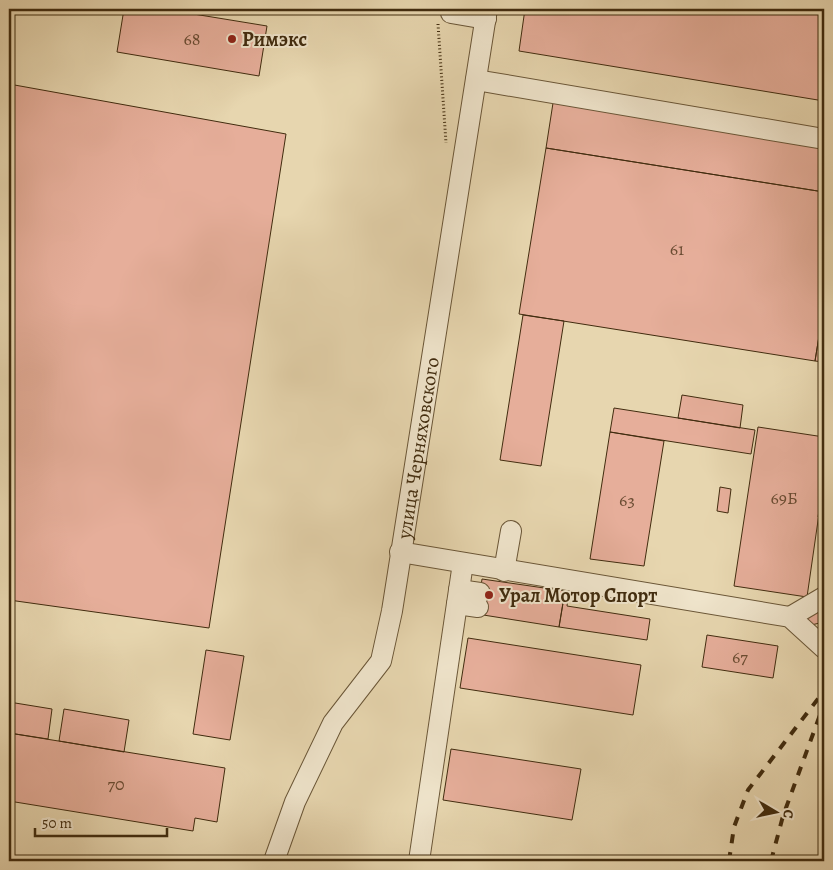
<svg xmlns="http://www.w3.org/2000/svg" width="833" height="870" viewBox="0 0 833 870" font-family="Alegreya,serif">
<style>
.building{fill:#e6ae9a;stroke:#412c0f}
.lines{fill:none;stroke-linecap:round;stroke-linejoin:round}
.minor-casing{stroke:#6a5637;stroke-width:22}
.path{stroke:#412c0f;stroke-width:3;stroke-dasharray:1 2.5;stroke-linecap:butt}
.minor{stroke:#efe4cb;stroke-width:20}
.rail{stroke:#412c0f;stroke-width:4;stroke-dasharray:9 9;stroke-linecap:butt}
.poi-dot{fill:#8f2418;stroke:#efe4cb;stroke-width:2}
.labels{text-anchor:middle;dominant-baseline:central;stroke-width:4;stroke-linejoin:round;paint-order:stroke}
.number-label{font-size:18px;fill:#6a4c32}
.poi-label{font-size:20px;font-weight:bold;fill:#412c0f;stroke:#efe4cb;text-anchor:start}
.street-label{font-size:20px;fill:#412c0f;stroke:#efe4cb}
</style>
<rect width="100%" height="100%" fill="#e7d6af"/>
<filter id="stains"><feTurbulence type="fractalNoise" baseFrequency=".004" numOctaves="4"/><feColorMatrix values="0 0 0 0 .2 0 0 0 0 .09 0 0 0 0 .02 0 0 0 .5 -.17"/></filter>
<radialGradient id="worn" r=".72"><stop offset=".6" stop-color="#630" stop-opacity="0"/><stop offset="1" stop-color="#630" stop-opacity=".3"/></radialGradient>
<path class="building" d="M 124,9 L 163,9 L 267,26 L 259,76 L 117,52 Z
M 525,9 L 824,9 L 824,101 L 519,51 Z
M 9,84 L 286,134 L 209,628 L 9,600 Z
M 553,103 L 824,146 L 824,192 L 546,148 Z
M 546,148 L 824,192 L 824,305 L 815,361 L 519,314 Z
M 824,305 L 824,362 L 815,361 Z
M 523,315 L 564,321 L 541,466 L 500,460 Z
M 682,395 L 743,405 L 740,428 L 678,418 Z
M 614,408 L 755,430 L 751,454 L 610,432 Z
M 758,427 L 824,437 L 824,479 L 807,597 L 734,586 Z
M 610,432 L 664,441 L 644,566 L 590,559 Z
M 824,479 L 824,518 L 818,517 Z
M 720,487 L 731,489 L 728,513 L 717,511 Z
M 482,579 L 565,591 L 559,627 L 477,614 Z
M 564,597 L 568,598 L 567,606 L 650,619 L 647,640 L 559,627 Z
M 824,610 L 824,622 L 807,626 L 804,615 Z
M 707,635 L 778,646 L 773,678 L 702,667 Z
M 468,638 L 641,665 L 633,715 L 460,688 Z
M 206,650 L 244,656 L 230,740 L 193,734 Z
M 9,702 L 52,709 L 48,739 L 9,733 Z
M 64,709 L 129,720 L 124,752 L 59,741 Z
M 9,733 L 225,768 L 217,822 L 195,818 L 193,831 L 9,801 Z
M 451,749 L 581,769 L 572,820 L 443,800 Z"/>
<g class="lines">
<g class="minor-casing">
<g id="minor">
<path d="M 451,9 L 451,13 L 486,19"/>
<path d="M 476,80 L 824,139"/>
<path d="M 400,552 L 790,617 L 824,648"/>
<path d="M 504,571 L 511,531"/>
<path d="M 459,590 L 480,593"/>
<path d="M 457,604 L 478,607"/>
<path d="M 790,617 L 824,597"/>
<path id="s1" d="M 274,861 L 295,802 L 333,723 L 381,661 L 392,611 L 487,9"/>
<path d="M 419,861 L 463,563"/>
</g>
</g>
<path class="path" d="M 438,24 L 446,143"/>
<use href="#minor" class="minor"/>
<path class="rail" d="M 729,861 L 734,827 L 748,790 L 824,691
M 771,861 L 783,816 L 824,704"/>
</g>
<g class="poi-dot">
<circle cx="232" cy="39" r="5"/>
<circle cx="489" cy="595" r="5"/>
</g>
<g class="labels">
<g class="number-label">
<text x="192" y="39">68</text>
<text x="677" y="249">61</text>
<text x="784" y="498">69Б</text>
<text x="627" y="500">63</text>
<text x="740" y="657">67</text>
<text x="116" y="784">70</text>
</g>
<g class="poi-label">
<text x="242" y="39">Римэкс</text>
<text x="499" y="595">Урал Мотор Спорт</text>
</g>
<g class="street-label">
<text stroke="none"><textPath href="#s1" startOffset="445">улица Черняховского</textPath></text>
</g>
</g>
<rect width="833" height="870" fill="none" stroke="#e7d6af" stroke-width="30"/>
<rect x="10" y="10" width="813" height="850" fill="none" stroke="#412c0f" stroke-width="2.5"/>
<rect x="15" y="15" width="803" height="840" fill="none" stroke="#412c0f"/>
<g transform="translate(776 812) rotate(99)" stroke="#efe4cb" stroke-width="4" paint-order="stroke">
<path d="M0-4L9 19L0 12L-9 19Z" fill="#412c0f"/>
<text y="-8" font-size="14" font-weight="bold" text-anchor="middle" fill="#412c0f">С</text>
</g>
<path d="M35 828v8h132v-8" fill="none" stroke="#412c0f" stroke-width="2.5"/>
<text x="42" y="828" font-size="15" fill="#412c0f" stroke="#efe4cb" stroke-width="4" paint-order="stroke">50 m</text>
<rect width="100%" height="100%" filter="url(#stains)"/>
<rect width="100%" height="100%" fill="url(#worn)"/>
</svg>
